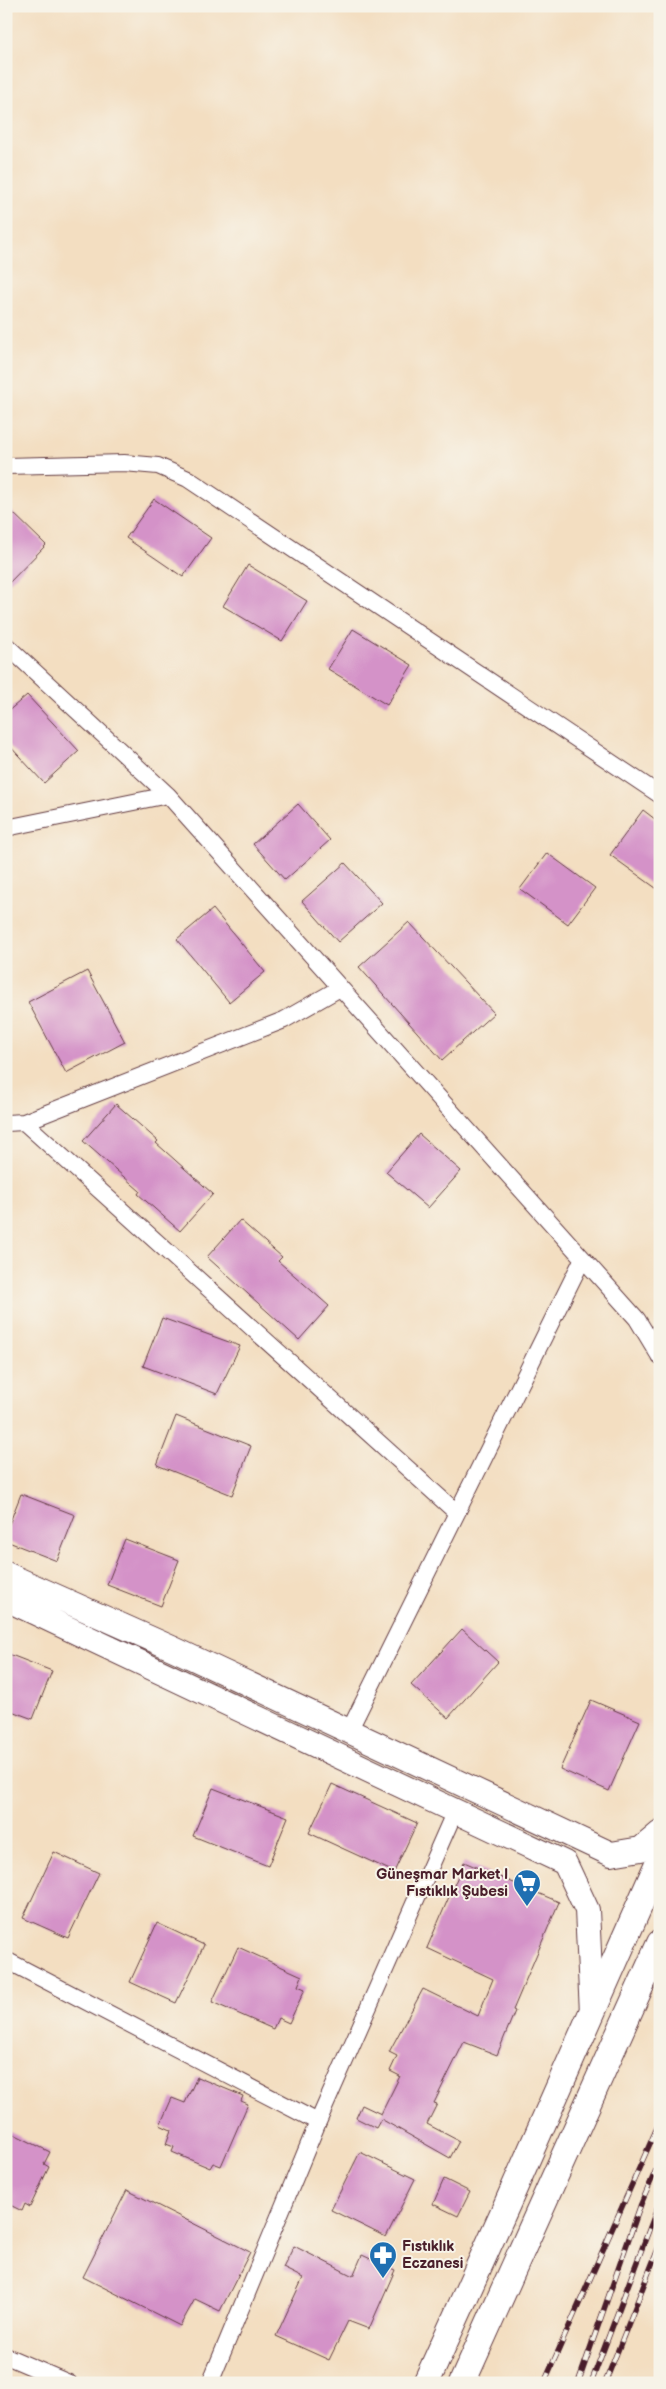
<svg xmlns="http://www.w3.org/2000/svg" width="666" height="2389" viewBox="0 0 666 2389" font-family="'Balsamiq Sans',sans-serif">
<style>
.building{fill:#d492c8}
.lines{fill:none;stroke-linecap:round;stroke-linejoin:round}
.street-casing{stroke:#633c42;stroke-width:18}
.secondary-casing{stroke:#633c42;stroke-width:26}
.primary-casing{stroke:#633c42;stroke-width:28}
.street{stroke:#fff;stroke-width:16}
.secondary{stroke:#fff;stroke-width:24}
.primary{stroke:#fff;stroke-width:26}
.rail-casing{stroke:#4a1f2b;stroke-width:5.5}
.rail{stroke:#f7f3e8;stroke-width:4;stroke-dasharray:11;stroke-linecap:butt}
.labels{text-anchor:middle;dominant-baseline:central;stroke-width:4;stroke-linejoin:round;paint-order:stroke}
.poi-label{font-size:15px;font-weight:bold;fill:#4a1f2b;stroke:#f7f3e8;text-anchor:end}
</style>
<rect width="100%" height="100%" fill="#f7f3e8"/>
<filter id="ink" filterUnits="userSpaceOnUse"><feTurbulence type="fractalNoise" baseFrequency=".02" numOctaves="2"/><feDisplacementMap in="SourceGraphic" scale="10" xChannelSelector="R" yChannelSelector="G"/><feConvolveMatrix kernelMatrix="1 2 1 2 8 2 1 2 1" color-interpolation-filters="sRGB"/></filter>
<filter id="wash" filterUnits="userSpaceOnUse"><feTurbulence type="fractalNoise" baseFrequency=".0096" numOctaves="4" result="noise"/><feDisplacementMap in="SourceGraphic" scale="20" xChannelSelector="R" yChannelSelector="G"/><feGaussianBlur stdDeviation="1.12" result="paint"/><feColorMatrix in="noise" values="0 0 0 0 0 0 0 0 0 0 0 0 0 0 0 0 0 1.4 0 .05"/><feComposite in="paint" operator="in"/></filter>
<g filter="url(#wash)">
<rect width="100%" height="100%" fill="#f3dec1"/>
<g id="blocks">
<path class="building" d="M 154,499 L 211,538 L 183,577 L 126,538 Z
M 6,506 L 46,545 L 6,586 Z
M 248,565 L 307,601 L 282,641 L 223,606 Z
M 353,629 L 412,665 L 387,705 L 328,669 Z
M 27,695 L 79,751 L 44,783 L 6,742 L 6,713 Z
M 298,804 L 330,840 L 285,880 L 253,844 Z
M 643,810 L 660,823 L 660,891 L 610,855 Z
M 547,853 L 595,888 L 568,924 L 520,889 Z
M 345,863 L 382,903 L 338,942 L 302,901 Z
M 213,909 L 265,972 L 229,1002 L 177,939 Z
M 409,922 L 494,1013 L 442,1060 L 359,967 Z
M 87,971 L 125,1042 L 66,1073 L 28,1002 Z
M 116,1104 L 158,1141 L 156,1143 L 213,1194 L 180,1231 L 138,1194 L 140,1191 L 83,1141 Z
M 419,1134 L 461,1171 L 428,1208 L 386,1172 Z
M 240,1220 L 282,1257 L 278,1261 L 329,1306 L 299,1340 L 207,1257 Z
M 162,1318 L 240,1346 L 217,1394 L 143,1366 Z
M 176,1416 L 251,1446 L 232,1495 L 157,1465 Z
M 21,1494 L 75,1515 L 57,1561 L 6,1541 L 6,1532 Z
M 125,1539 L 179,1560 L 161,1606 L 107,1585 Z
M 462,1629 L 498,1662 L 448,1718 L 411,1685 Z
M 6,1653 L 52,1671 L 33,1719 L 6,1709 Z
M 591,1700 L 640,1721 L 609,1791 L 560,1769 Z
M 332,1784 L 417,1823 L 394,1872 L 309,1833 Z
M 213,1788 L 288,1817 L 268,1866 L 193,1836 Z
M 54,1852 L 99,1873 L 68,1938 L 23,1918 Z
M 464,1862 L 559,1902 L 513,2010 L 515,2011 L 497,2055 L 464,2042 L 434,2103 L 437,2104 L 427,2124 L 459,2141 L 450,2158 L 381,2119 L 376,2128 L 356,2118 L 362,2105 L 381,2114 L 400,2076 L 390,2071 L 397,2056 L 389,2052 L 423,1989 L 478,2016 L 493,1979 L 427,1948 Z
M 157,1923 L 204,1945 L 176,2003 L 130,1982 Z
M 238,1947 L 302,1976 L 298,1986 L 305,1989 L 289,2023 L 278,2018 L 273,2029 L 212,2002 Z
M 197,2077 L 243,2096 L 241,2101 L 248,2104 L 221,2166 L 213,2163 L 210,2168 L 172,2152 L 174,2147 L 166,2144 L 171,2130 L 160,2125 L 172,2098 L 185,2103 Z
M 6,2130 L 50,2152 L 44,2164 L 49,2167 L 30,2207 L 25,2204 L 22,2211 L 6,2203 Z
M 360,2152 L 415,2179 L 386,2237 L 331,2210 Z
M 444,2179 L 470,2192 L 458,2216 L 433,2204 Z
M 127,2190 L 250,2252 L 220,2311 L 195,2299 L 180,2326 L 83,2277 Z
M 294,2246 L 353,2276 L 362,2255 L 395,2270 L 369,2329 L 348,2321 L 329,2360 L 276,2336 L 303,2278 L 283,2268 Z"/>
</g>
</g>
<g filter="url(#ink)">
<use href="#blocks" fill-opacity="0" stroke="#633c42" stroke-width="1"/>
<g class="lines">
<g class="street-casing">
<path id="street" d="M 6,466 L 124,463 L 158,466 L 188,479 L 660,795
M 6,645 L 168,795 L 637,1319 L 660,1357
M 6,828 L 168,795
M 24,1122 L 284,1020 L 340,988
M 6,1123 L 24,1122 L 457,1513
M 349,1731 L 582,1260
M 6,1960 L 318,2122
M 6,2356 L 69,2383
M 210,2383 L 318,2122 L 455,1811"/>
</g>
<g class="secondary-casing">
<path id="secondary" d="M 6,1574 L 174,1649 L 611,1854 L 641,1849 L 660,1833
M 6,1599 L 565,1863 L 587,1910 L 592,2013"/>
</g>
<g class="primary-casing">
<path id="primary" d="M 426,2383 L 508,2202 L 660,1859
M 462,2383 L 660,1943"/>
</g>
<use href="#street" class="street"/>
<use href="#secondary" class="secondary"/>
<use href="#primary" class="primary"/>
<g class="rail-casing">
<path id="rail" d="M 544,2383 L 660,2121
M 578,2383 L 641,2204 L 660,2161
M 591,2383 L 660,2201
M 605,2383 L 660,2244"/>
</g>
<use href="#rail" class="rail"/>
</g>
</g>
<defs>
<g id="supermarket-pin" transform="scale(1.4375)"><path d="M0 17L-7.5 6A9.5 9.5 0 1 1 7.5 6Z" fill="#1f6fb2" stroke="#f7f3e8"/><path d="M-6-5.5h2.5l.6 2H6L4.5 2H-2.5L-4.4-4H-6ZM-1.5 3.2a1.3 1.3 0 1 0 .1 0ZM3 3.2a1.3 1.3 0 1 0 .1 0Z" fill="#fff"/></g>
<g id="pharmacy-pin" transform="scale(1.4375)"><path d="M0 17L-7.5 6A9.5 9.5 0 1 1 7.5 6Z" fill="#1f6fb2" stroke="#f7f3e8"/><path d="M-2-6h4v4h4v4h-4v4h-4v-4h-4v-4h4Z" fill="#fff"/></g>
</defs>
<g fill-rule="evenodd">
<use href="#supermarket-pin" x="527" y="1883"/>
<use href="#pharmacy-pin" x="383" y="2255"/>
</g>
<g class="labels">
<g class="poi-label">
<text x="508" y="1874">Güneşmar Market |<tspan x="508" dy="17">Fıstıklık Şubesi</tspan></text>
<text x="402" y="2246" text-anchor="start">Fıstıklık<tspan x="402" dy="17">Eczanesi</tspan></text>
</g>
</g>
<rect width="666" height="2389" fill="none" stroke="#f7f3e8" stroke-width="25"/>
</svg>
